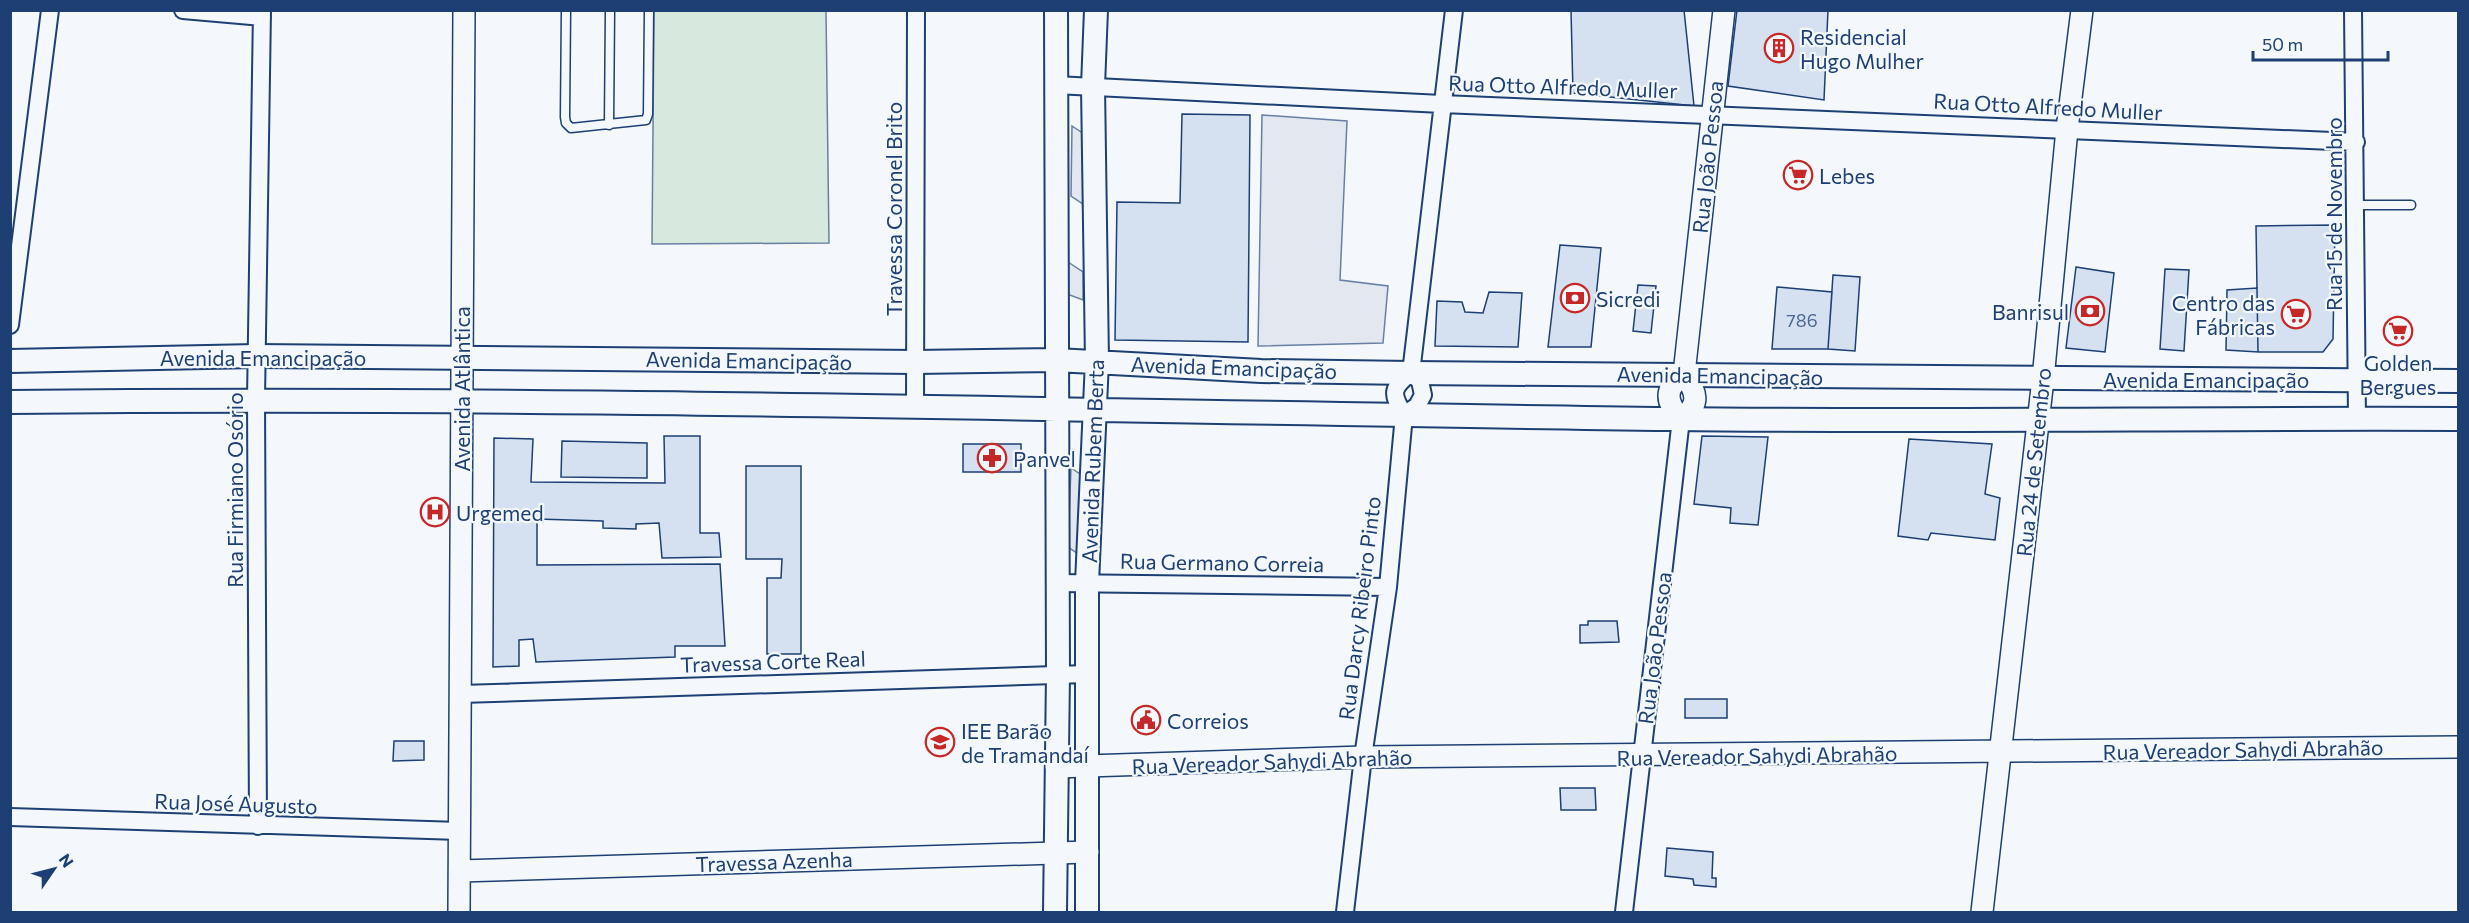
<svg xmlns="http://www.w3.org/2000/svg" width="2469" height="923" viewBox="0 0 2469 923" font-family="Commissioner,sans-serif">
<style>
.green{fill:#d7e8df;stroke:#687fa3;stroke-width:1.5}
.parking{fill:#e3e8f0;stroke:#687fa3;stroke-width:1.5}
.building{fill:#d5e0f0;stroke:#1d3f73;stroke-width:1.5}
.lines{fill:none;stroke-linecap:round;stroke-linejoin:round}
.service-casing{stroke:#1d3f73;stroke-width:11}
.minor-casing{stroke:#1d3f73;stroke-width:20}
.tertiary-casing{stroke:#1d3f73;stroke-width:24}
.secondary-casing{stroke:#1d3f73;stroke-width:26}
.service{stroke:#f4f7fb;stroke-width:8}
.minor{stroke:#f4f7fb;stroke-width:16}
.tertiary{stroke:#f4f7fb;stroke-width:21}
.secondary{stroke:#f4f7fb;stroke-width:22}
.labels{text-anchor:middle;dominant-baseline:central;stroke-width:4.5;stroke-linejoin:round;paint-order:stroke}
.number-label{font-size:18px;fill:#4b6792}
.poi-label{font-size:21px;fill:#1d3f73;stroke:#f4f7fb;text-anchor:start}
.street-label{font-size:21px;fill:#1d3f73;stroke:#f4f7fb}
</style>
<rect width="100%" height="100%" fill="#f4f7fb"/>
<path class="green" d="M 654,11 L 826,11 L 829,243 L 652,244 Z"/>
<path class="parking" d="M 1262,115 L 1347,121 L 1340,280 L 1388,286 L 1383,343 L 1258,346 Z
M 1072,126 L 1087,136 L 1086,206 L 1071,196 Z
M 1068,262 L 1083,272 L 1083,300 L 1067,294 Z
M 1071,468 L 1083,476 L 1083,557 L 1068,547 Z"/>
<path class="building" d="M 1571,10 L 1684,10 L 1694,106 L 1573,93 Z
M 1737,10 L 1828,10 L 1824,100 L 1728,86 Z
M 1182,114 L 1250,115 L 1248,342 L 1115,340 L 1117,202 L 1180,203 Z
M 2335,225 L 2333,339 L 2323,352 L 2258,352 L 2256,226 Z
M 1560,245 L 1601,248 L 1591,347 L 1548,347 Z
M 2076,267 L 2114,273 L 2105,352 L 2066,348 Z
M 2165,269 L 2189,270 L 2184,351 L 2160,349 Z
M 1833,275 L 1860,277 L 1855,351 L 1828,349 Z
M 1638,285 L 1656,286 L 1651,333 L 1633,331 Z
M 1777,287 L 1832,292 L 1828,349 L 1772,349 Z
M 2257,288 L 2258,352 L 2226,350 L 2227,290 Z
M 1489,292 L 1522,293 L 1518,347 L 1435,346 L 1437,301 L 1462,302 L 1465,312 L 1483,313 Z
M 664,436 L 700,436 L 700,533 L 719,533 L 721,557 L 662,558 L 659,523 L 636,524 L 636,529 L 603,528 L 603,521 L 537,519 L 537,565 L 720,564 L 725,646 L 675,646 L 675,657 L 536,662 L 533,639 L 519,640 L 519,666 L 493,667 L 494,438 L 533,439 L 531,482 L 665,483 Z
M 1702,436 L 1768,437 L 1758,525 L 1730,523 L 1731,508 L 1694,504 Z
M 1909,439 L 1992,444 L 1985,494 L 2000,498 L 1995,540 L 1931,533 L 1928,540 L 1898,536 Z
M 562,441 L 647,443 L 647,478 L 561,477 Z
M 963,444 L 1021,444 L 1021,472 L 963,472 Z
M 746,466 L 801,466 L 801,654 L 767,654 L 767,578 L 781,578 L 782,559 L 746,559 Z
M 1588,621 L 1617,621 L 1619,642 L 1580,643 L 1580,625 L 1588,625 Z
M 1685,699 L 1727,699 L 1727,718 L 1685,718 Z
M 394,741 L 424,741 L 424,760 L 393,761 Z
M 1560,788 L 1595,788 L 1596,810 L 1561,810 Z
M 1667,848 L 1713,852 L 1712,878 L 1716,878 L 1716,887 L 1694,885 L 1693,879 L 1665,876 Z"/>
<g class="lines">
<g class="service-casing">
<path id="service" d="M 566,10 L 565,117 L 566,123 L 571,128 L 646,120 L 648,114 L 649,10
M 609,125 L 610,10
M 2356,205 L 2411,205"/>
</g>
<g class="minor-casing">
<path id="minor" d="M 183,10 L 262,17
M 2353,10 L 2357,418
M 1055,85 L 1442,104 L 2356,142
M 10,325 L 50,10
M 915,408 L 916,10
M 1404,415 L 1417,406 L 1423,395 L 1420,381 L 1411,373
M 1056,583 L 1388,587
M 461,694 L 1087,674
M 10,817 L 460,831
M 258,826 L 256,399 L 262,10
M 1345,912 L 1363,757 L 1388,587 L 1404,415 C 1392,394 1390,389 1411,373 L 1454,10
M 1624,912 L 1681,419"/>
</g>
<g class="tertiary-casing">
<path id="tertiary" d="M 1684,374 C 1664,388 1665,402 1681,419 C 1701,405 1697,392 1684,374 L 1724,10
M 1056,767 L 1363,757 L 2458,747
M 460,871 L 1088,852
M 459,912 L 464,10
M 1982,912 L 2043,379 L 2067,129 L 2082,10"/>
</g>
<g class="secondary-casing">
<path id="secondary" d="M 10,361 L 257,356 L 915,362 L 1056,360 L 1261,371 L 1411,373 L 2458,381
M 10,402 C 564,396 1118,412 1671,419 C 1934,422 2196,418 2458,419
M 1055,912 L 1058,674 L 1056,10
M 1087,912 L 1087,583 L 1097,361 L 1093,86 L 1096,10"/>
</g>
<use href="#service" class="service"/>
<use href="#minor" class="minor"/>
<use href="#tertiary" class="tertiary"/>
<use href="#secondary" class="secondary"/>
</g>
<defs>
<g id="building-ring" transform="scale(1.5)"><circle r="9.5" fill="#f4f7fb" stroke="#c62828" stroke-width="1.5"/><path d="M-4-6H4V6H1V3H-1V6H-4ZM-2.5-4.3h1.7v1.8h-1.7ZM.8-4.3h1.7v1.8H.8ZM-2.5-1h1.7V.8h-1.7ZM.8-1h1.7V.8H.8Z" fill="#c62828"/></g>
<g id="supermarket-ring" transform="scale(1.5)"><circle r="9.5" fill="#f4f7fb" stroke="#c62828" stroke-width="1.5"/><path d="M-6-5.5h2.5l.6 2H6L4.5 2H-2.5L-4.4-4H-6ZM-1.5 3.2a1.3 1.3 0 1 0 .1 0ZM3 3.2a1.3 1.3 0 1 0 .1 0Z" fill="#c62828"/></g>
<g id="bank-ring" transform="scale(1.5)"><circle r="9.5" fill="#f4f7fb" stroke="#c62828" stroke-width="1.5"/><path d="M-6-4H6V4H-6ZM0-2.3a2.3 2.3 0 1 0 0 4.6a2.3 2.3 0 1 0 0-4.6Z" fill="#c62828"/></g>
<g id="pharmacy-ring" transform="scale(1.5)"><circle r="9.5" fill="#f4f7fb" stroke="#c62828" stroke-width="1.5"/><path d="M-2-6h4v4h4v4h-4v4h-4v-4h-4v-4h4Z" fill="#c62828"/></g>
<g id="hospital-ring" transform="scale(1.5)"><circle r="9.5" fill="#f4f7fb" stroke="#c62828" stroke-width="1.5"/><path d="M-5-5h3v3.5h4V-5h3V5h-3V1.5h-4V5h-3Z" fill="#c62828"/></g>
<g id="civic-ring" transform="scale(1.5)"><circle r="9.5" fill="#f4f7fb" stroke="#c62828" stroke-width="1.5"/><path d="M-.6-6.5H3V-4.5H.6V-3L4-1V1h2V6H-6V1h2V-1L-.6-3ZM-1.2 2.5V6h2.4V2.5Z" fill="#c62828"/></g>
<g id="school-ring" transform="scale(1.5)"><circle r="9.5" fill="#f4f7fb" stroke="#c62828" stroke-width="1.5"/><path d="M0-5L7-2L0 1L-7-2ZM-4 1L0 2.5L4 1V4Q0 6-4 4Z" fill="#c62828"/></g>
</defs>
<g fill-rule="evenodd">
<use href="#building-ring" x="1779" y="48"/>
<use href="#supermarket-ring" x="1798" y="175"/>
<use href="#bank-ring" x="1575" y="298"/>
<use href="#bank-ring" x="2090" y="311"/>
<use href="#supermarket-ring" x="2296" y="314"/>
<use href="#supermarket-ring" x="2398" y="331"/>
<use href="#pharmacy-ring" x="992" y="458"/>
<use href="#hospital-ring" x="435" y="512"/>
<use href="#civic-ring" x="1146" y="720"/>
<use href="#school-ring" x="940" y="742"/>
</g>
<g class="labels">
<g class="number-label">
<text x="1802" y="320">786</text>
</g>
<g class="poi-label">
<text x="1800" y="36">Residencial<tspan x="1800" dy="24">Hugo Mulher</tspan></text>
<text x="1819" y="175">Lebes</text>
<text x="1596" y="298">Sicredi</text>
<text x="2275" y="302" text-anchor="end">Centro das<tspan x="2275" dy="24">Fábricas</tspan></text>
<text x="2069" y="311" text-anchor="end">Banrisul</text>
<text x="2398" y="362" text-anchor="middle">Golden<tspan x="2398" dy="24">Bergues</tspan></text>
<text x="1013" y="458">Panvel</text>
<text x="456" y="512">Urgemed</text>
<text x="1167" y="720">Correios</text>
<text x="961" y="730">IEE Barão<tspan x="961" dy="24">de Tramandaí</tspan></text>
</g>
<g class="street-label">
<text transform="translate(1563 86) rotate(2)">Rua Otto Alfredo Muller</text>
<text transform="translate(2048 106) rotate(3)">Rua Otto Alfredo Muller</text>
<text transform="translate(1707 157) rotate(-84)">Rua João Pessoa</text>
<text transform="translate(893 209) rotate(-90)">Travessa Coronel Brito</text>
<text transform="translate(2333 214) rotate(-90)">Rua 15 de Novembro</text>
<text x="263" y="357">Avenida Emancipação</text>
<text transform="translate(749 360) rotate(1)">Avenida Emancipação</text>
<text transform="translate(1234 367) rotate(2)">Avenida Emancipação</text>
<text transform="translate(1720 375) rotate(1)">Avenida Emancipação</text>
<text x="2206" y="379">Avenida Emancipação</text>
<text transform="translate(461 389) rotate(-90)">Avenida Atlântica</text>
<text transform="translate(1092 461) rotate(-88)">Avenida Rubem Berta</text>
<text transform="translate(2033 462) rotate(-84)">Rua 24 de Setembro</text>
<text transform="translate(234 490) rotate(-90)">Rua Firmiano Osório</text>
<text transform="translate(1222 562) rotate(1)">Rua Germano Correia</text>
<text transform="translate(1359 608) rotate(-83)">Rua Darcy Ribeiro Pinto</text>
<text transform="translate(1654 648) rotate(-83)">Rua João Pessoa</text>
<text transform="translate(773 661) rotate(-2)">Travessa Corte Real</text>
<text transform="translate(2243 749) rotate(-1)">Rua Vereador Sahydi Abrahão</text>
<text transform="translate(1757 755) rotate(-1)">Rua Vereador Sahydi Abrahão</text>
<text transform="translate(1272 761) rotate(-2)">Rua Vereador Sahydi Abrahão</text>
<text transform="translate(236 803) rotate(2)">Rua José Augusto</text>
<text transform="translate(774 861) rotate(-2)">Travessa Azenha</text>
</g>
</g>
<rect width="2469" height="923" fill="none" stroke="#1d3f73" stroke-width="24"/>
<g transform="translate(54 869) rotate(55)" stroke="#f4f7fb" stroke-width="4.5" paint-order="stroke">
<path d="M0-4.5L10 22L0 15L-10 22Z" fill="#1d3f73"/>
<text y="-9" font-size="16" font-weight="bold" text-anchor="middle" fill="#1d3f73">N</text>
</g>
<path d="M2253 51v9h135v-9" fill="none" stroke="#1d3f73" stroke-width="3"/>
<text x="2262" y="51" font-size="18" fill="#1d3f73" stroke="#f4f7fb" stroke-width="4.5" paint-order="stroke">50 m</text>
</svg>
